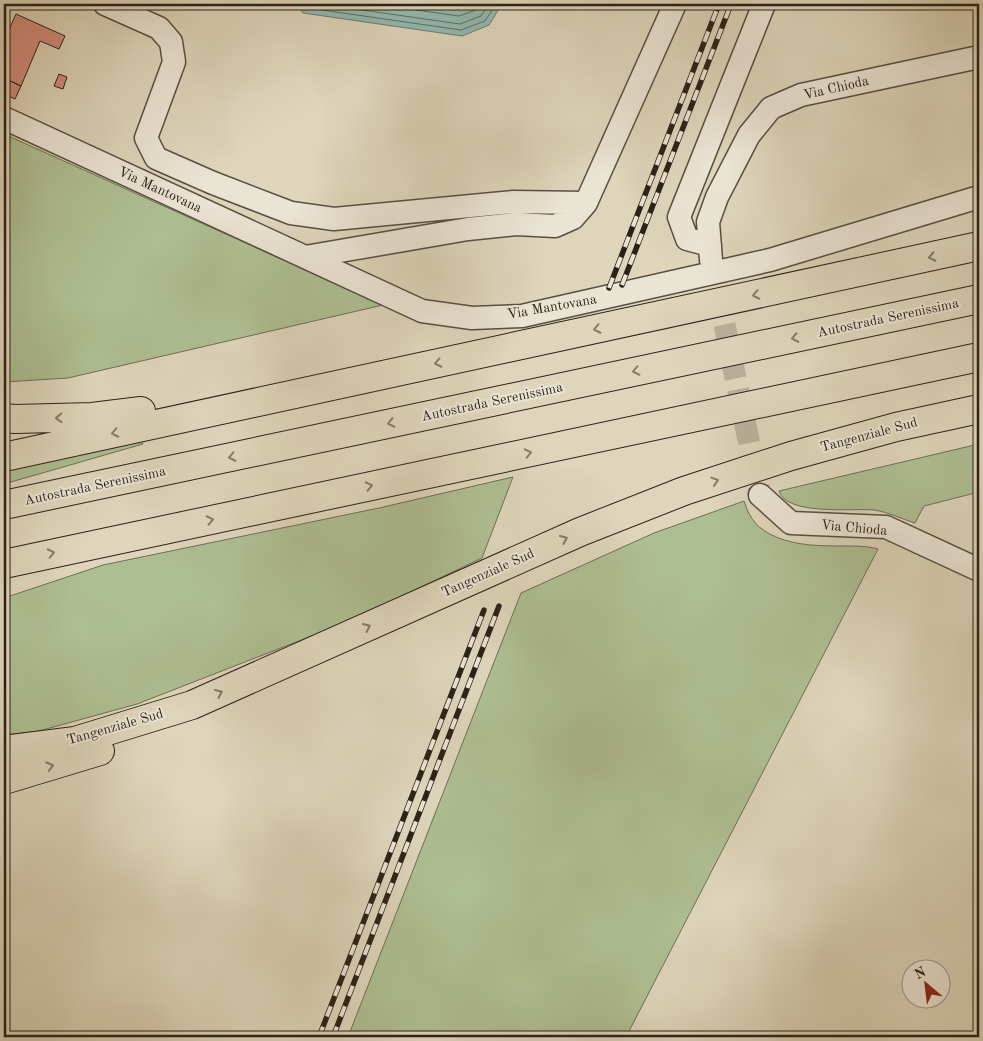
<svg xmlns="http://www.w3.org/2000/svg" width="983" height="1041" viewBox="0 0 983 1041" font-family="'Old Standard TT',serif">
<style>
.green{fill:#aebe93;stroke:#6c7056}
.water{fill:#93b9b0;stroke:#697d74}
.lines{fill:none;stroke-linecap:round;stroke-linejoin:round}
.shore{stroke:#5e6e64;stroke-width:1}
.building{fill:#d38d7e;stroke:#2a2219}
.minor-tunnel{stroke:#bab19b;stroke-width:22;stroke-dasharray:22 11;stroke-linecap:butt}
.minor-casing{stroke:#574f42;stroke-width:25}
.highway-casing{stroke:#2a2219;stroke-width:30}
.minor{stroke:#eae4d3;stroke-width:22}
.highway{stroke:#ded5bb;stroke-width:28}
.rail-casing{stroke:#2a2219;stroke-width:5.5}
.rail{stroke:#eae4d3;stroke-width:4;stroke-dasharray:11;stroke-linecap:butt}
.oneway{stroke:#847c6a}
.labels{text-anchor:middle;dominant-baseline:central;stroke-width:4;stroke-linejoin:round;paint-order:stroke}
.street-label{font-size:14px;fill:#2a2219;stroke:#eae4d3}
</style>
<rect width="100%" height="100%" fill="#ded5bb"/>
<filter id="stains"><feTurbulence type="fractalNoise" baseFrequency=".004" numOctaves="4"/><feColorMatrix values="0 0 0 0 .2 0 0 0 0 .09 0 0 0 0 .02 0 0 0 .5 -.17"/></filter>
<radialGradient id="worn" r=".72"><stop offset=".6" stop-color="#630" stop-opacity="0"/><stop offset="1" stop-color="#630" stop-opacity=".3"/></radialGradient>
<path class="green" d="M 4,134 L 383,305 L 68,378 L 4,382 Z
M 141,440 L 143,444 L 4,484 L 4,469 Z
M 979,444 L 979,492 L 924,506 L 915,523 C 902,519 888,512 874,510 C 852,508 787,516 779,491 Z
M 513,477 L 482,558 L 345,623 L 137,704 L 39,731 L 4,735 L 4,598 L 103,565 L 379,508 Z
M 744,501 C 750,520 758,529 776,537 C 798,546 821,546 844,546 C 856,546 867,546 878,549 L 626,1037 L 348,1037 L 521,593 L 654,533 Z"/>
<path class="water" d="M 298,4 L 502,4 L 489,25 L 462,36 L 303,13 Z"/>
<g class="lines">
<path class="shore" d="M 304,4 L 308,8 L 461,30 L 485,21 L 496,4
M 320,4 L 460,24 L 481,16 L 489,4
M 373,4 L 459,16 L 476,10 L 480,4"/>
</g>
<path class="building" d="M 16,14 L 65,36 L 59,49 L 40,41 L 21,86 L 4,78 L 4,41 Z
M 59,74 L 67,77 L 63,89 L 54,86 Z
M 4,78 L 21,86 L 15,99 L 4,94 Z"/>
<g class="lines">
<path class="minor-tunnel" d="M 711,260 L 760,495"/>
<g class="minor-casing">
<path id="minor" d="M 105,4 L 159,28 L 171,42 L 174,62 L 146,138 L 156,158 L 213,183 L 291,213 L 334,219 L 513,202 L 586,203 L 675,4
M 4,118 L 422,311 L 472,318 L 522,316 L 770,260 L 979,197
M 710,245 L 687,239 L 679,217 L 764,4
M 305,257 L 468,229 L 516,224 L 555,226 L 573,218 L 586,203
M 711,260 L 708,222 L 717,197 L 749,135 L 771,108 L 801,95 L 979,57
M 760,495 L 791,523 L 886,527 L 979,570"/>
</g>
<g class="highway-casing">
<path id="highway" d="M 4,418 L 15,419 L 92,417 L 141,411
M 4,457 L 979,246
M 4,505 L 979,299
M 4,564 L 979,357
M 4,750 L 75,741 L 192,705 L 580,532 L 684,491 L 791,456 L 896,427 L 979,409
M 4,780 L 100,751"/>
</g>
<use href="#minor" class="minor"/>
<use href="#highway" class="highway"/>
<g class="rail-casing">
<path id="rail" d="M 622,285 L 731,4
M 609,288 L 719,4
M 319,1037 L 484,610
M 333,1037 L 499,606"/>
</g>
<use href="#rail" class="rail"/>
</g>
<defs><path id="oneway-chevron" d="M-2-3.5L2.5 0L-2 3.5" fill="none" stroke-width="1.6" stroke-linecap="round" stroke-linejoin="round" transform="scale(1.25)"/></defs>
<g class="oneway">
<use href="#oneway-chevron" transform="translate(932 257) rotate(168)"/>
<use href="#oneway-chevron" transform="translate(756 295) rotate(168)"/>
<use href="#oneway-chevron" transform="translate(597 329) rotate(168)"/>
<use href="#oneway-chevron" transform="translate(795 338) rotate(168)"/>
<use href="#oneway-chevron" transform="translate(438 363) rotate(168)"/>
<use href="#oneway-chevron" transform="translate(636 371) rotate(168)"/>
<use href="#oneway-chevron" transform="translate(59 418) rotate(178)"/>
<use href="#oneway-chevron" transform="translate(391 423) rotate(168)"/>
<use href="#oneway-chevron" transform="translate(115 433) rotate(168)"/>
<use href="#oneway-chevron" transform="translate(528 453) rotate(-12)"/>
<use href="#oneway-chevron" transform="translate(232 457) rotate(168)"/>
<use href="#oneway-chevron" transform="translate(715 481) rotate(-18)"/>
<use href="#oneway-chevron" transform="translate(369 486) rotate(-12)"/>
<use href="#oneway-chevron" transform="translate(210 520) rotate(-12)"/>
<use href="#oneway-chevron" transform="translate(564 539) rotate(-24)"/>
<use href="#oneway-chevron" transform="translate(51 553) rotate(-12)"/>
<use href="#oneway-chevron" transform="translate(367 627) rotate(-24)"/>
<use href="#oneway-chevron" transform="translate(219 693) rotate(-24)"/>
<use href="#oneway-chevron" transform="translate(50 766) rotate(-17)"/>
</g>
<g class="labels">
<g class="street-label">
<text transform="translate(836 88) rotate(-13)">Via Chioda</text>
<text transform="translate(160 190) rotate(25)">Via Mantovana</text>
<text transform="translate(552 307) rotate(-10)">Via Mantovana</text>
<text transform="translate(888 318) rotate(-12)">Autostrada Serenissima</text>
<text transform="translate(492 402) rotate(-12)">Autostrada Serenissima</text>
<text transform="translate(869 435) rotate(-15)">Tangenziale Sud</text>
<text transform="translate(95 486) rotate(-12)">Autostrada Serenissima</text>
<text transform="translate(854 528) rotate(5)">Via Chioda</text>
<text transform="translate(488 573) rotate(-24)">Tangenziale Sud</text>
<text transform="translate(115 727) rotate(-16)">Tangenziale Sud</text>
</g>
</g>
<rect width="983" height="1041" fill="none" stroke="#ded5bb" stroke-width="20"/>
<rect x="5" y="5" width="973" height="1031" fill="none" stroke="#2a2219" stroke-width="2.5"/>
<rect x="10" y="10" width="963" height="1021" fill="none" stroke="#2a2219"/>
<g transform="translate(926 984) rotate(332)"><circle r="24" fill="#eae4d3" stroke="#9d9689"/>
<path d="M0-4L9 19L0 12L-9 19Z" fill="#8f2418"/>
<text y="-8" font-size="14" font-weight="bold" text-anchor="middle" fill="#2a2219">N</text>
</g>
<rect width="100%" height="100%" filter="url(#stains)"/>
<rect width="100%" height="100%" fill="url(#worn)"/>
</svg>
